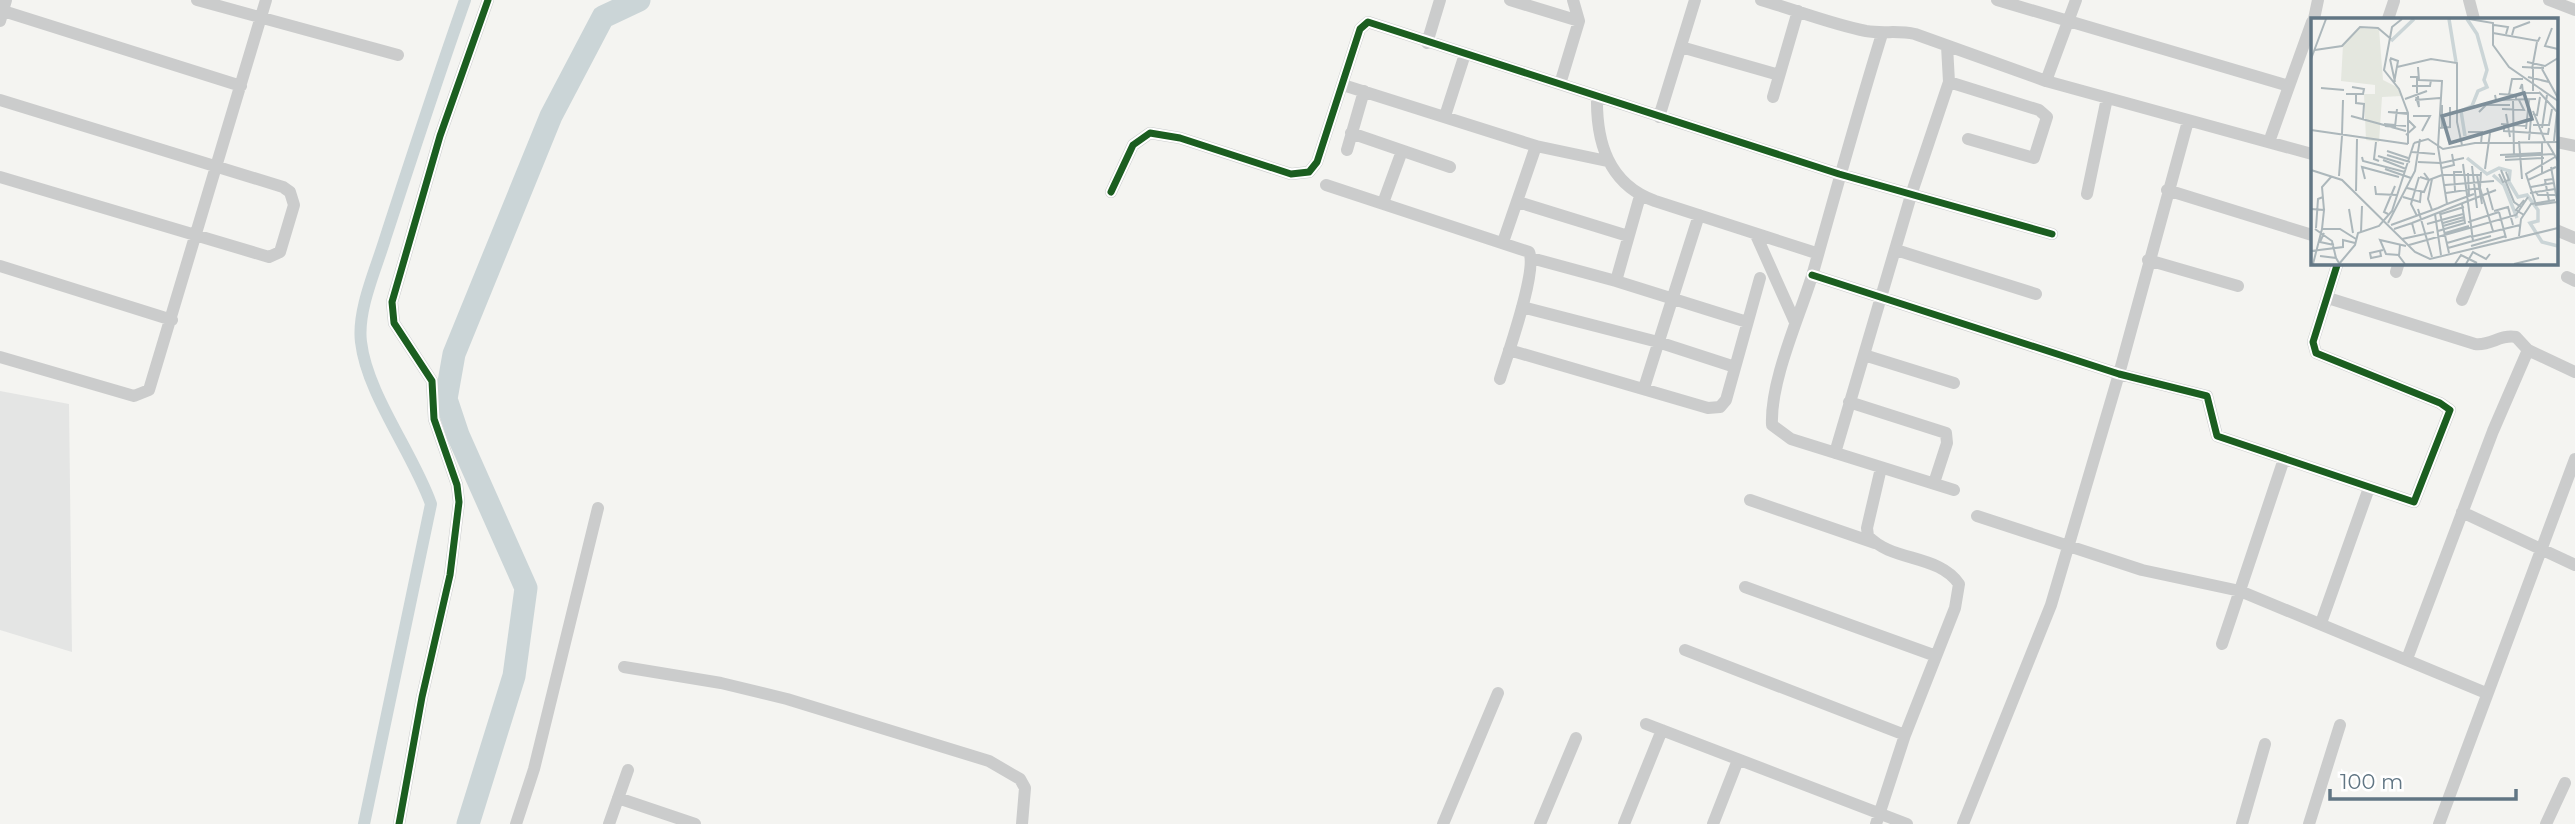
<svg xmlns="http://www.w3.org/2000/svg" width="2575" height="824" viewBox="0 0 2575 824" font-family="Montserrat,sans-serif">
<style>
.built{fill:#e4e5e4}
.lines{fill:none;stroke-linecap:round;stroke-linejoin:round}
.canal{stroke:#cbd5d7;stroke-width:12}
.river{stroke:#cbd5d7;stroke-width:23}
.minor{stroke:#cbcccc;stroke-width:12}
.cycleway-casing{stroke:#fff;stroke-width:11}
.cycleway{stroke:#1b5e20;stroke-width:7}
.inset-river{fill:none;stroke:#cbd5d7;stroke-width:3.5}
.inset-road{fill:none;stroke:#acb7bb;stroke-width:2}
.view{fill:#7d8e99;fill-opacity:0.15;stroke:#7d8e99;stroke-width:3.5}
.inset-edge{fill:none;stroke:#617684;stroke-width:3.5}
</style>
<rect width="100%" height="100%" fill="#f4f4f1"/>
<path class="built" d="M 0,391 L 69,404 L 72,652 L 0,630 Z"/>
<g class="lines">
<path class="canal" d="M 364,824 L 431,504 C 413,453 367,394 361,342 C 357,310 376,269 385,239 C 411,159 437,79 465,0"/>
<path class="river" d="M 468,824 L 514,676 L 526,588 L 458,435 L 446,399 L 454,354 L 551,116 L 603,17 L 639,0"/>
<path class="minor" d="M 197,0 L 398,55
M 1510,0 L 1579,21
M 1761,0 C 1796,10 1831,24 1866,31 C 1883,34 1898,30 1915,34 L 2046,81 L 2312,154
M 1997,0 L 2289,86
M 2469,0 L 2474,19
M 2549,0 L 2575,10
M 0,10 L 241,86
M 2314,19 L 2318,0
M 2388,19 L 2394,1
M 0,21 L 6,0
M 1882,34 C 1857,114 1835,195 1812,276 C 1799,318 1770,381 1772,425 L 1791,439 L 1954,490
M 1427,43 L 1440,0
M 1681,47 L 1779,75
M 2046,81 L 2076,0
M 1949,82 L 2039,110 L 2047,117 L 2034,158 L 1968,139
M 1560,84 L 1579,21 L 1573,0
M 1343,85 L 1536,146 L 1607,161
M 1597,96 C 1596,142 1608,184 1655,201 L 1816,253
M 1773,97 L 1798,11
M 0,100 L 283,187 L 290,192 L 294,205 L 280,252 L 269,257 L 0,177
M 1445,116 L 1465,54
M 1659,117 L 1695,0
M 1351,133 L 1450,167
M 2269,142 L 2312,22
M 2556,142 L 2575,146
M 1347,150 L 1364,91
M 1326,185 L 1529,252 C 1538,270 1507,356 1500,379
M 2167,190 L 2312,235
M 1111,192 L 1133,145 L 1150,133 L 1180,138 L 1291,174 L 1309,172 L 1317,162 L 1360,29 L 1368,22 L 1839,174 L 2052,234
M 2087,194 L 2107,98
M 1518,202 L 1628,236
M 1383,203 L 1402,151
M 2556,230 L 2575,238
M 1756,235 L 1795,322
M 1503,242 L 1536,146
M 1896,250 L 2036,294
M 1531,258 L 1616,281 L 1747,322
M 2148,260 L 2238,286
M 0,266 L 172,320
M 2396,272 L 2399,262
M 1812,275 L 2119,374 L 2207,396 L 2217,436 L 2414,502 L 2450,410 L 2440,403 L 2316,353 L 2313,342 L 2338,262
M 2567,277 L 2575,281
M 1616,281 L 1640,196
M 2328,298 L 2475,344 C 2491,346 2500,334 2516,337 L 2528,350 L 2575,372
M 2462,300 L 2478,262
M 1522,307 L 1658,342 L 1735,367
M 1509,350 L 1708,408 L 1720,407 L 1726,400 L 1760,278
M 1864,355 L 1954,383
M 0,357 L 134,396 L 149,390 L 266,0
M 1644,388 L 1699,215
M 1849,402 L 1946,433 L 1947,443 L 1934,483
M 1835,453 L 1912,192 L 1949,82 L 1947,46
M 1750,500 L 1875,543
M 2462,512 L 2575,565
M 1977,516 L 2142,570 L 2240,591 L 2486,693
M 1745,587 L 1936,656
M 2321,623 L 2369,488
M 2222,644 L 2284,459
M 1685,650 L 1905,735
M 2407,659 L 2493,431 L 2528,350
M 624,667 L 721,683 L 787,699 L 989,761 L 1020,779 L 1025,788 L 1022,824
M 1646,724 L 1907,824
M 618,798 L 695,824
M 399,824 L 422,697 L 450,575 L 459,502 L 457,485 L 434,419 L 432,381 L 394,323 L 392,302 L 440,136 L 488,0
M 516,824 L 534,769 L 598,508
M 609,824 L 628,770
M 1443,824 L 1498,693
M 1540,824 L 1576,738
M 1624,824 L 1662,730
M 1713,824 L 1738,760
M 1876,824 L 1905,735 L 1955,608 L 1959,584 C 1939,554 1892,562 1868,536 L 1867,528 L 1881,468
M 1963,824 L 2051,605 L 2119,374 L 2188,121
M 2242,824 L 2265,744
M 2309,824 L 2340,725
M 2439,824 L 2575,459
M 2546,824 L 2565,783"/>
<g class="cycleway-casing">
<path id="cycleway" d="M 1111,192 L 1133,145 L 1150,133 L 1180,138 L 1291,174 L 1309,172 L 1317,162 L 1360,29 L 1368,22 L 1839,174 L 2052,234
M 1812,275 L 2119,374 L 2207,396 L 2217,436 L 2414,502 L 2450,410 L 2440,403 L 2316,353 L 2313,342 L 2338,262
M 399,824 L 422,697 L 450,575 L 459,502 L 457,485 L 434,419 L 432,381 L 394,323 L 392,302 L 440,136 L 488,0"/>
</g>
<use href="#cycleway" class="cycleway"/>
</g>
<g transform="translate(2311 18)">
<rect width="247" height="247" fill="#f4f4f1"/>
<path d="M 47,10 L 68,11 L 72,62 L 88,70 L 91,78 L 71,79 L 68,124 L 55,122 L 53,76 L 64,76 L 64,67 L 30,63 L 32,27 Z" fill="#e4e7df"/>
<path class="inset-river" d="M 138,1 L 145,44M 80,23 L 103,1M 154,118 L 150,93 L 161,88 L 167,73 L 176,69 L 173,62 L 176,52 L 166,16 L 156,1M 156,140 L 176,156 L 188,150 L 199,153 L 198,164 L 207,179 L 216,177 L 227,192 L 227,203 L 219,205 L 231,224 L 247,228M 182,157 L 193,167 L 206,200"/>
<path class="inset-road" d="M 91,1 L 81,9 L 73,52 L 88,71 L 97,95 L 97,126M 158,1 L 182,5 L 182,27 L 198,49 L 247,83M 183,7 L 197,9 L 195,16M 241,10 L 234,28 L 247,31M 182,15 L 227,23 L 229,19M 201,17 L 203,10 L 219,4M 4,32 L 31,28 L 49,9 L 67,10 L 80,21M 79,40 L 87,43 L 83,65M 0,41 L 15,1M 79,41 L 84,64M 216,44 L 234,48 L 247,40M 86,49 L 120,41 L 146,45 L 146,104 L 151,127M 107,49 L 108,62 L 131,63 L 127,129 L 136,186 L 127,190M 211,49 L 233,50M 221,51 L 226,24M 231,51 L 247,80M 99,59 L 106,59 L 106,75M 217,59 L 238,64M 101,68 L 119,68 L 120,62M 10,70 L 33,72M 209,71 L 211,66 L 212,75 L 228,75M 222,73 L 222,51M 228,74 L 247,95M 35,76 L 52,76 L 53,71 L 41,69M 45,76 L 45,85 L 53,86 L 52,101M 188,76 L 205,77 L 205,82M 184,77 L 185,82 L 225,81M 105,79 L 108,89 L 107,78M 94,81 L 116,73M 104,82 L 129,80M 197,82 L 201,61 L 212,61M 202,82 L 203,139M 191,91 L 213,92 L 208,82M 222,93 L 234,123M 168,94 L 175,87 L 199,87M 96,95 L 77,94 L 97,96M 195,96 L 199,119M 222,96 L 226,97 L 229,79M 40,98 L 95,113M 102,98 L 119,98 L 111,113M 73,106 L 95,108M 190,106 L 216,108M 193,107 L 193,113 L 237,116 L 238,110M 222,107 L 238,107 L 241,91M 74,108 L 84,109 L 86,91M 128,110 L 139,109 L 139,89M 131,110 L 131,87M 231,110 L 236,77M 215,111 L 218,82M 0,112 L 97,126M 157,114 L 171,114 L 170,126M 31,116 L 32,82M 95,117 L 104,109 L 97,102M 218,122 L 220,100M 208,123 L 211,161M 243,123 L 246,94M 65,124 L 63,141 L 68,143M 231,124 L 231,157M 236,124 L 247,143M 103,125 L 117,121 L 132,131 L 164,125 L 247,124M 76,133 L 97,140M 101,134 L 124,136M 76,137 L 99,144M 189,137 L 230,135M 67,138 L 93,146M 51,139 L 52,143 L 94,154M 194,139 L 243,136M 244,139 L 215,156 L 225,187 L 246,184M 72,142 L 95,151M 194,142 L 233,140M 107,144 L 129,145M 130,145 L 153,140M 152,146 L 162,223M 161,148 L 166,190M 240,149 L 247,188M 131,150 L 143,147 L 141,136M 74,151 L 100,160M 174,151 L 179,115M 0,152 L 31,162 L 104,234 L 119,241 L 247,210M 190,152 L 203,184 L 210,189M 157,155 L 158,178M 188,156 L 192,164 L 198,162 L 195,154M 132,157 L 170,157M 166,157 L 171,186M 28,158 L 31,118M 109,159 L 118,162 L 131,157M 54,161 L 51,149 L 88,159M 121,161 L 117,181 L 121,192M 217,162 L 245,149M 134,167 L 183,163M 64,168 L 65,176 L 86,177M 220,169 L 242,165M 96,170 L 113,174 L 118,162 L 113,155M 169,170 L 182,213M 176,170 L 182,192M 45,173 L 46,121M 144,173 L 143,154 L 151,154M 224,173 L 227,177 L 245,177M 135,175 L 169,170 L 170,154M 219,175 L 244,171M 92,179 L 109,184 L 110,174M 238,183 L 234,162 L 242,161M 136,186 L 163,176M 0,191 L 13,192 L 11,211 L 29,211 L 45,221M 38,191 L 42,215M 107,191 L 121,239M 13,192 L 11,169 L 20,159M 183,193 L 197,189 L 202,207M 188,194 L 195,220M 129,195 L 138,235M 77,196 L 73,194 L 84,168M 124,196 L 130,237M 130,196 L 153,189M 213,197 L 205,192 L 213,182M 106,198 L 100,186 L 108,159M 157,204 L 188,194M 77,205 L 104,153 L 109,121M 101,205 L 185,172M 132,205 L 153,199M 116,206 L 152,196M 80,207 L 127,190M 132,208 L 153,202M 5,210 L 7,181 L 12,179M 4,211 L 21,223 L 25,240M 83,211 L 101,205 L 104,216M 127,213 L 154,205 L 151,186M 50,214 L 51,188M 13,215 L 9,224 L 23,227M 134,215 L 158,208M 208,218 L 210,201 L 220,186 L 244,182M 160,219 L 209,207M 91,221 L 123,214M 136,225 L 160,218M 89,227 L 88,238 L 94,246M 98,227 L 205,197 L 217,179M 160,228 L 195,218M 137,230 L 180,218M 0,233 L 32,229 L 32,222 L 44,225M 69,233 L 70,238 L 60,240 L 59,235 L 72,232M 88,237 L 75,236 L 69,222 L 95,228M 9,238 L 25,240 L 28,245M 2,246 L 11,211M 28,246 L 44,227 L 47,215 L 68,208 L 81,193 L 103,125M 144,246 L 150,237 L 166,245M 155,246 L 162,234 L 175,241 L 179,236M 203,246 L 228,240"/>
<path class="view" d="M 213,75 L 221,101 L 139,125 L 131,98 Z"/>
<rect width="247" height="247" class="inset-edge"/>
</g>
<path d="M2330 789v10h186v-10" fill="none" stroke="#617684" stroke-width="3.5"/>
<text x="2340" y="789" font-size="21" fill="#617684" stroke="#ffffff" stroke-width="5" paint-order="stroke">100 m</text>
</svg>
